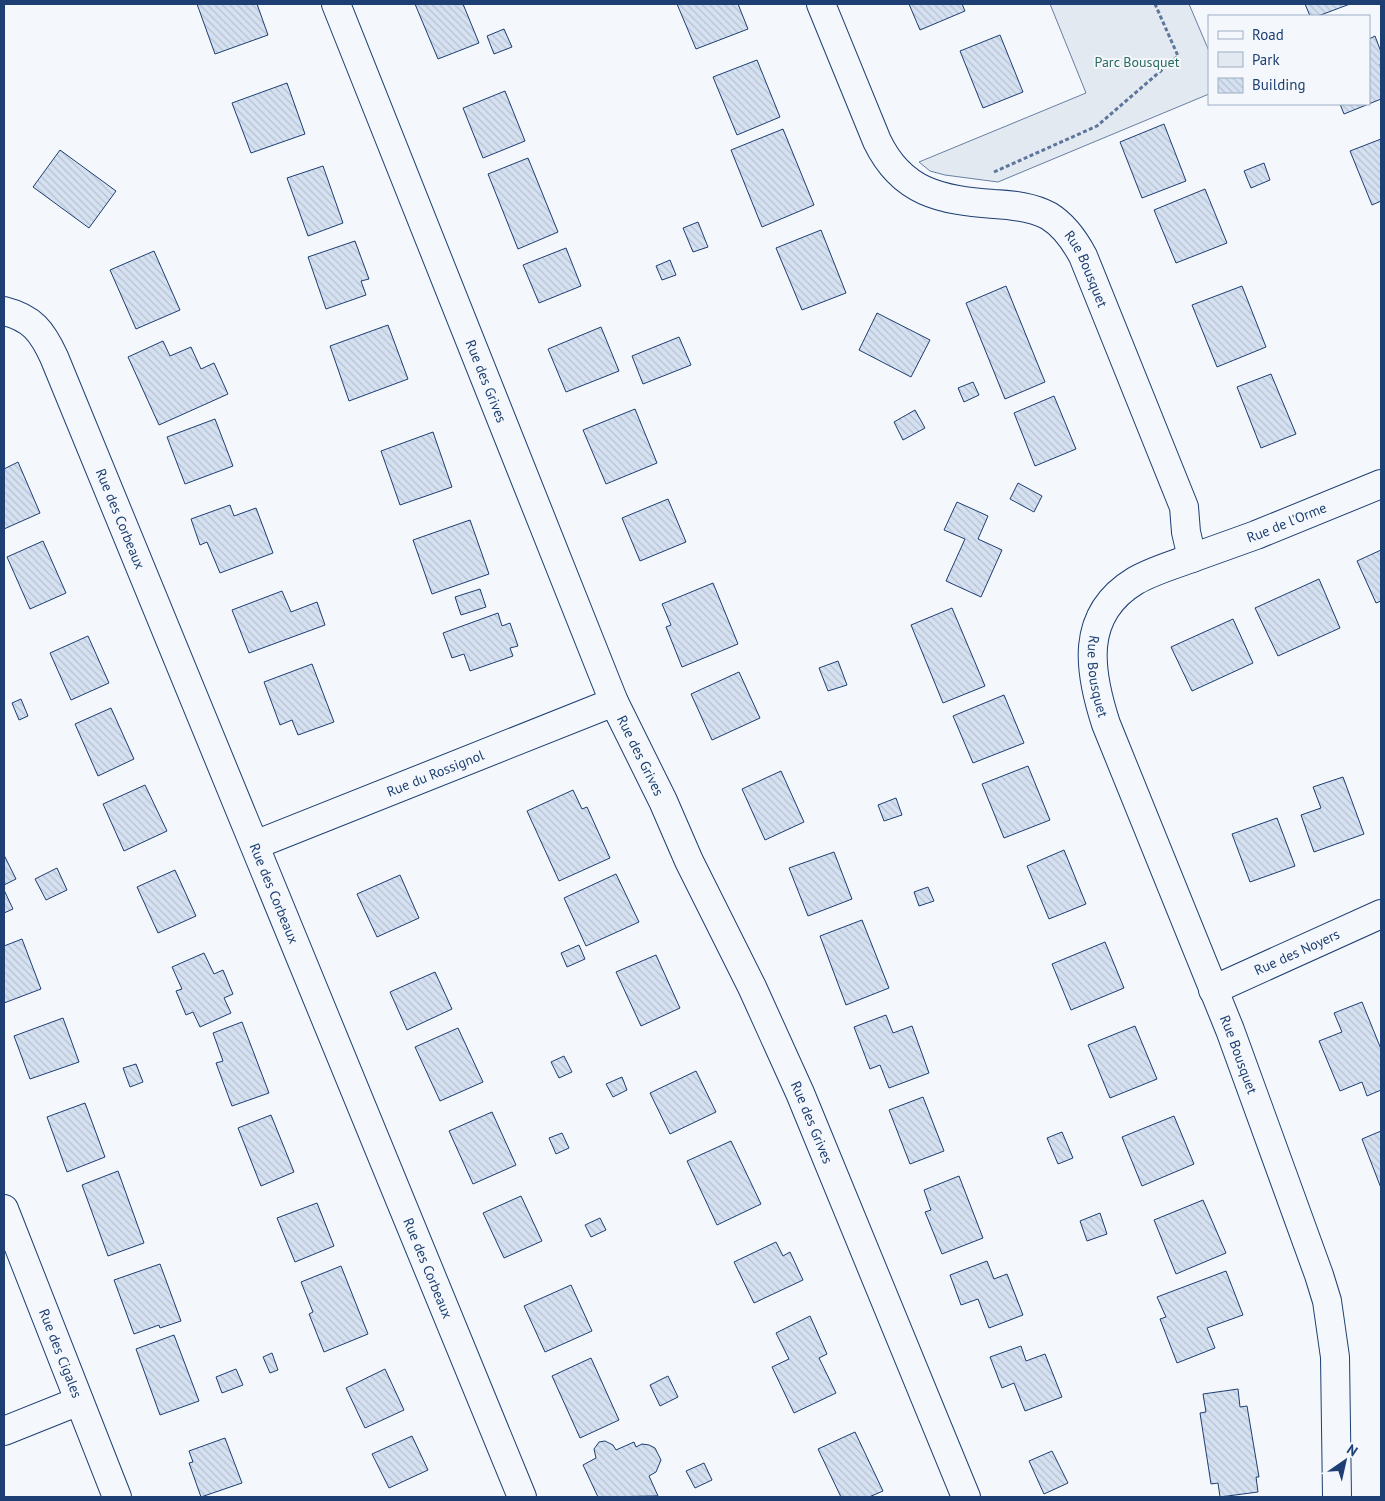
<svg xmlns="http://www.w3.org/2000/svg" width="1385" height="1501" viewBox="0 0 1385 1501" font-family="'PT Sans',sans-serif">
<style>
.green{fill:#e3e9f0;stroke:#687fa3}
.building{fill:url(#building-back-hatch);stroke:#1d3f73}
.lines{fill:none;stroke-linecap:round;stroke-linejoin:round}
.minor-casing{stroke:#1d3f73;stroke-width:30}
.path{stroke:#5e769c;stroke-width:3;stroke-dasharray:4 2.5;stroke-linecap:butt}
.minor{stroke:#f4f7fb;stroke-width:28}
.labels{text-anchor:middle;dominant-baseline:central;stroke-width:4;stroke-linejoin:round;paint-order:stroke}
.park-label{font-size:14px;fill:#2c6c60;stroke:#f4f7fb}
.street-label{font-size:14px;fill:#1d3f73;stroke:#f4f7fb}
</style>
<defs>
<pattern id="building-back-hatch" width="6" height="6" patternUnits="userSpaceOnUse" patternTransform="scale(1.25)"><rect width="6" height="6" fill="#d5e0f0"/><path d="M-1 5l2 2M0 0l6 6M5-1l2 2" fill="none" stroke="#b6c1d1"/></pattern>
</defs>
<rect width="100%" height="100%" fill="#f4f7fb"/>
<path class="green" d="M 1050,4 L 1189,4 L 1209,51 L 1209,94 L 998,182 L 945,175 L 930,171 L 919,162 L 1086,93 Z"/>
<path class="building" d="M 197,4 L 257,4 L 268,35 L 215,54 Z
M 415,4 L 463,4 L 479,43 L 438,59 Z
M 677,4 L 738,4 L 748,29 L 696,49 Z
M 909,4 L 962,4 L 965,11 L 920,30 Z
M 1305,4 L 1350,4 L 1318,16 L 1310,16 Z
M 504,29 L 512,47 L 494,54 L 487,36 Z
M 1000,35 L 1023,92 L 983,108 L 960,51 Z
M 1375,36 L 1381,52 L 1381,63 L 1380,64 L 1381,68 L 1381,99 L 1344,114 L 1340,104 L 1369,104 L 1369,39 Z
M 757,60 L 780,117 L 737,135 L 713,77 Z
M 287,83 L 305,134 L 251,153 L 232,103 Z
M 505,91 L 525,141 L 483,158 L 463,108 Z
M 1164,124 L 1186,181 L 1142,198 L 1120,142 Z
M 783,129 L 814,205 L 762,227 L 731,150 Z
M 1381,139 L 1381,201 L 1372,205 L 1350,151 Z
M 60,150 L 116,191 L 89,228 L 33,187 Z
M 528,158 L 558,232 L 518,249 L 488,174 Z
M 1264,163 L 1270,180 L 1251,188 L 1244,171 Z
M 323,166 L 343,223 L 308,236 L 287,178 Z
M 1205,189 L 1227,243 L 1176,263 L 1154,210 Z
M 698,222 L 708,247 L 693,252 L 683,228 Z
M 821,230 L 846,293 L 802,310 L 776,248 Z
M 355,241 L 369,279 L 361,281 L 366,295 L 326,309 L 308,257 Z
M 566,248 L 581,286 L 539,303 L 523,265 Z
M 154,251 L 180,310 L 136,329 L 110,270 Z
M 670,260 L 676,275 L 662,280 L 656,266 Z
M 1006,286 L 1045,382 L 1005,399 L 966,303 Z
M 1242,286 L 1266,347 L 1217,367 L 1192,305 Z
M 877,313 L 930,340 L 911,377 L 859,350 Z
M 388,325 L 408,379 L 349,401 L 330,346 Z
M 601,327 L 619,371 L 566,392 L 548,349 Z
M 679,337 L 691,365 L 643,384 L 632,356 Z
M 163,341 L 170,356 L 191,347 L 201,369 L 214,363 L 228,394 L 159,425 L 128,357 Z
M 1271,374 L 1296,434 L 1261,448 L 1237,387 Z
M 973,382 L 979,395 L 964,402 L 958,388 Z
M 1054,396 L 1076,449 L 1035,466 L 1014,413 Z
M 635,409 L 657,463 L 606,484 L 583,430 Z
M 915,410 L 925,428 L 903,440 L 894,422 Z
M 215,419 L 233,466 L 185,484 L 167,437 Z
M 433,432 L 452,487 L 400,505 L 381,451 Z
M 18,462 L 40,513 L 4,529 L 4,469 Z
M 1018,483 L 1042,496 L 1034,512 L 1010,499 Z
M 668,499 L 686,542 L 640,561 L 622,518 Z
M 957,502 L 988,516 L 978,539 L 1002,550 L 981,597 L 946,581 L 965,539 L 944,530 Z
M 230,505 L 234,516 L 256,508 L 273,553 L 220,573 L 207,542 L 200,545 L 191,519 Z
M 470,520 L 489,574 L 432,594 L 413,540 Z
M 43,541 L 66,593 L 30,609 L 7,557 Z
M 1381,550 L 1381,601 L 1376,603 L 1357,561 Z
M 1319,579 L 1340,628 L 1278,656 L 1255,608 Z
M 713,583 L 738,644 L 682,667 L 666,627 L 671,625 L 662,604 Z
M 480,589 L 486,607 L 461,615 L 455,597 Z
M 282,591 L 291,612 L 317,602 L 325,625 L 249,653 L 232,610 Z
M 952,608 L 985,686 L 943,703 L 911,625 Z
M 498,613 L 502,626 L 510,623 L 518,646 L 510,648 L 513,656 L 470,671 L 464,654 L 452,658 L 443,633 Z
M 1233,619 L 1253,663 L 1192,691 L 1171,647 Z
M 88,636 L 109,683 L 71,700 L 50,653 Z
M 838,661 L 847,685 L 828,691 L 819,668 Z
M 312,664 L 334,722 L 298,735 L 292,720 L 280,725 L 264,682 Z
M 739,672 L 760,718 L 712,740 L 691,694 Z
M 1004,695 L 1024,743 L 973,763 L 953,716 Z
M 21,699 L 28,716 L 19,720 L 12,703 Z
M 111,708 L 134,759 L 98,776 L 75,724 Z
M 1028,766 L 1050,820 L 1004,838 L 982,784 Z
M 781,771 L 804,822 L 765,840 L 742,789 Z
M 1343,777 L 1364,834 L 1314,852 L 1301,815 L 1321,808 L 1313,787 Z
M 145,785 L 167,831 L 124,851 L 103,804 Z
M 573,790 L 582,809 L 587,807 L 610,858 L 559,881 L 527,811 Z
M 896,798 L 902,815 L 884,821 L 878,805 Z
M 1277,818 L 1295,866 L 1250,882 L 1232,834 Z
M 1064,850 L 1086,904 L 1049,919 L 1027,866 Z
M 834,852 L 852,899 L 808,916 L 789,868 Z
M 4,855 L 16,879 L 4,885 Z
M 57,868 L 67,890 L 46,900 L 35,879 Z
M 175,870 L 196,916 L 158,933 L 137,887 Z
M 616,874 L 639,922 L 586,946 L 564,898 Z
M 400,875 L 419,918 L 377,937 L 357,894 Z
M 928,887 L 934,901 L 919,906 L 914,892 Z
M 4,890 L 13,909 L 4,913 Z
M 862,920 L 889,988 L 846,1005 L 820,936 Z
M 22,939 L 41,989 L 4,1003 L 4,946 Z
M 1105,942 L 1124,988 L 1071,1010 L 1052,964 Z
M 579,945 L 585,959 L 567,967 L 561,953 Z
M 204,953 L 214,974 L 223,970 L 233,994 L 224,998 L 231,1013 L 200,1027 L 193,1012 L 186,1015 L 176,991 L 182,989 L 172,967 Z
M 656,955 L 680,1008 L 641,1026 L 616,972 Z
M 435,972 L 452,1009 L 407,1030 L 390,992 Z
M 1362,1002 L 1381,1049 L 1381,1090 L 1367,1096 L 1362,1082 L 1340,1091 L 1319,1041 L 1342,1032 L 1334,1013 Z
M 886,1015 L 893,1033 L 912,1026 L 929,1073 L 889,1088 L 880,1065 L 870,1069 L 854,1027 Z
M 63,1018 L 79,1062 L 30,1079 L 14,1036 Z
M 242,1022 L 269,1093 L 232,1106 L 216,1063 L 223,1061 L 213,1033 Z
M 1135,1026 L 1157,1079 L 1110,1098 L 1088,1045 Z
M 458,1028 L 483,1082 L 440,1101 L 415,1047 Z
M 564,1056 L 572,1072 L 559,1078 L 551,1062 Z
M 136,1064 L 143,1082 L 130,1087 L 123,1068 Z
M 696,1071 L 716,1112 L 670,1134 L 650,1093 Z
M 622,1077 L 627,1090 L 613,1097 L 606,1084 Z
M 923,1097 L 944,1151 L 910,1164 L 889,1110 Z
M 85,1103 L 105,1157 L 67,1172 L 47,1117 Z
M 492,1112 L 516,1165 L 473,1184 L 449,1131 Z
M 271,1115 L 294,1172 L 261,1186 L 238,1128 Z
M 1174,1116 L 1194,1164 L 1142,1186 L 1122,1137 Z
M 1381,1131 L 1381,1188 L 1362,1139 Z
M 1062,1132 L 1073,1158 L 1058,1164 L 1047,1138 Z
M 562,1133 L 569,1148 L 556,1154 L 549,1138 Z
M 731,1141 L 761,1204 L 717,1225 L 687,1161 Z
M 118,1171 L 144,1243 L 108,1256 L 82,1185 Z
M 959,1176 L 983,1238 L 942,1254 L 925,1212 L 931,1210 L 924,1190 Z
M 521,1196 L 542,1241 L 504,1258 L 483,1213 Z
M 1203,1200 L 1226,1253 L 1176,1274 L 1154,1220 Z
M 317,1203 L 334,1246 L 295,1262 L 277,1218 Z
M 1100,1213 L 1107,1234 L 1087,1241 L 1080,1221 Z
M 600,1218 L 606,1230 L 591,1237 L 585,1225 Z
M 776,1242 L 783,1256 L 790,1252 L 803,1280 L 754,1303 L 734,1262 Z
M 987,1261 L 994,1279 L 1007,1274 L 1023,1315 L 989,1328 L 978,1299 L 961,1305 L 950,1275 Z
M 160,1264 L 181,1321 L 160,1328 L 159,1325 L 134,1334 L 114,1280 Z
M 341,1266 L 368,1334 L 324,1352 L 309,1314 L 313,1312 L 301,1282 Z
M 1226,1271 L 1243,1315 L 1207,1328 L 1215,1348 L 1177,1363 L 1160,1319 L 1166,1317 L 1157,1297 Z
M 571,1285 L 592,1331 L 545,1352 L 524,1306 Z
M 810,1316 L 827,1354 L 819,1358 L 836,1393 L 794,1413 L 772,1367 L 789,1359 L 776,1333 Z
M 174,1335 L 199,1401 L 160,1415 L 136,1349 Z
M 1021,1346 L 1026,1361 L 1045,1354 L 1062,1397 L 1025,1411 L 1014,1383 L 1002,1388 L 990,1357 Z
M 272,1353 L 278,1370 L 270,1373 L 263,1357 Z
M 591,1358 L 619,1420 L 580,1438 L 552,1376 Z
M 236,1369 L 243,1385 L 222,1393 L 216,1377 Z
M 385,1369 L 404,1410 L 365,1428 L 346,1388 Z
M 668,1376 L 678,1397 L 660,1406 L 650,1385 Z
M 1238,1389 L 1240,1407 L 1247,1406 L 1259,1477 L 1256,1477 L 1258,1492 L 1220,1497 L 1218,1483 L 1211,1484 L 1200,1413 L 1206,1412 L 1203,1394 Z
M 855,1432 L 883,1491 L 869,1497 L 841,1497 L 818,1449 Z
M 412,1436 L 428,1470 L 389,1488 L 372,1454 Z
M 225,1438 L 242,1483 L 201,1497 L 189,1463 L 193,1462 L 189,1451 Z
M 605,1441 L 613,1445 L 616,1450 L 634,1442 L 636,1447 L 642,1444 L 649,1445 L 655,1448 L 661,1460 L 656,1472 L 649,1476 L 658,1496 L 598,1497 L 583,1465 L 596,1458 L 594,1449 L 599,1442 Z
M 1052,1451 L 1068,1483 L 1044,1494 L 1029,1461 Z
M 704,1463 L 712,1480 L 695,1488 L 686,1471 Z"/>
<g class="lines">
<g class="minor-casing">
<g id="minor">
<path id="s1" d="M 336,4 L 614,702 L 663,801 L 689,861 L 752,987 L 800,1093 L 966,1497"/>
<path id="s2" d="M 821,4 L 877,141 C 902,193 941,200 994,204 C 1013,205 1032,207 1049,216 C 1065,226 1075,241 1083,256 L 1184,507 L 1186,532 L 1192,558 C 1173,565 1152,571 1135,581 C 1079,615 1089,672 1106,724 L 1230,1030 L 1319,1275 L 1327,1301 L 1335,1357 L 1337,1497"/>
<path id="s3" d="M 4,311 C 32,318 42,331 54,357 L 522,1497"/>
<path id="s4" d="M 1192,558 L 1256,535 L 1381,484"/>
<path id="s5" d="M 255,845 L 614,702"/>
<path id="s6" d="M 1213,990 L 1381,914"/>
<path id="s7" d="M 4,1209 L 117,1497"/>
<path d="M 4,1431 L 79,1401"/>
</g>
</g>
<path class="path" d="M 994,172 L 1097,126 L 1178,56 L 1155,4"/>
<use href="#minor" class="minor"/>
</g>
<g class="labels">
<g class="park-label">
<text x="1137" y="62">Parc Bousquet</text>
</g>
<g class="street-label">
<text stroke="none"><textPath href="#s2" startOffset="412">Rue Bousquet</textPath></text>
<text stroke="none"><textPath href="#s1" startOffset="406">Rue des Grives</textPath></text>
<text stroke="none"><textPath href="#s3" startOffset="246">Rue des Corbeaux</textPath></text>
<text stroke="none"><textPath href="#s4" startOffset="101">Rue de l'Orme</textPath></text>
<text stroke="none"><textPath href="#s2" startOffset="894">Rue Bousquet</textPath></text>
<text stroke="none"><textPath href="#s1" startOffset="811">Rue des Grives</textPath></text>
<text stroke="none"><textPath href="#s5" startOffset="194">Rue du Rossignol</textPath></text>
<text stroke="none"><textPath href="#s3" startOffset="651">Rue des Corbeaux</textPath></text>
<text stroke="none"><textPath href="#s6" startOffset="92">Rue des Noyers</textPath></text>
<text stroke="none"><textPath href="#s2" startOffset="1299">Rue Bousquet</textPath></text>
<text stroke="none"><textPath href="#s1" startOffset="1216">Rue des Grives</textPath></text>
<text stroke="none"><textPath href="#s3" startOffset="1056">Rue des Corbeaux</textPath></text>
<text stroke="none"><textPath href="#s7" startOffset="155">Rue des Cigales</textPath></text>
</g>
</g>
<rect width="1385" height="1501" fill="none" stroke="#1d3f73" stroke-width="10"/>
<rect x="1208" y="15" width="162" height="90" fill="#f4f7fb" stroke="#9eadc5"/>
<rect x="1218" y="31" width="25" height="8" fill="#f4f7fb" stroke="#9eadc5"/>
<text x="1252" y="40" font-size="15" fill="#1d3f73">Road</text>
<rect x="1218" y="52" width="25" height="15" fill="#e3e9f0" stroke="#9eadc5"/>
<text x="1252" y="65" font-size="15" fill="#1d3f73">Park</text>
<rect x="1218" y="78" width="25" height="15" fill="url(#building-back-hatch)" stroke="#9eadc5"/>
<text x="1252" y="90" font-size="15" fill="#1d3f73">Building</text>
<g transform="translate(1345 1461) rotate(34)" stroke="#f4f7fb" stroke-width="4" paint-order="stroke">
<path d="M0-4L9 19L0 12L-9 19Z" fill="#1d3f73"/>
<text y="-8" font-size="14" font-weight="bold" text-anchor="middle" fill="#1d3f73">N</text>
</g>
</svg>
